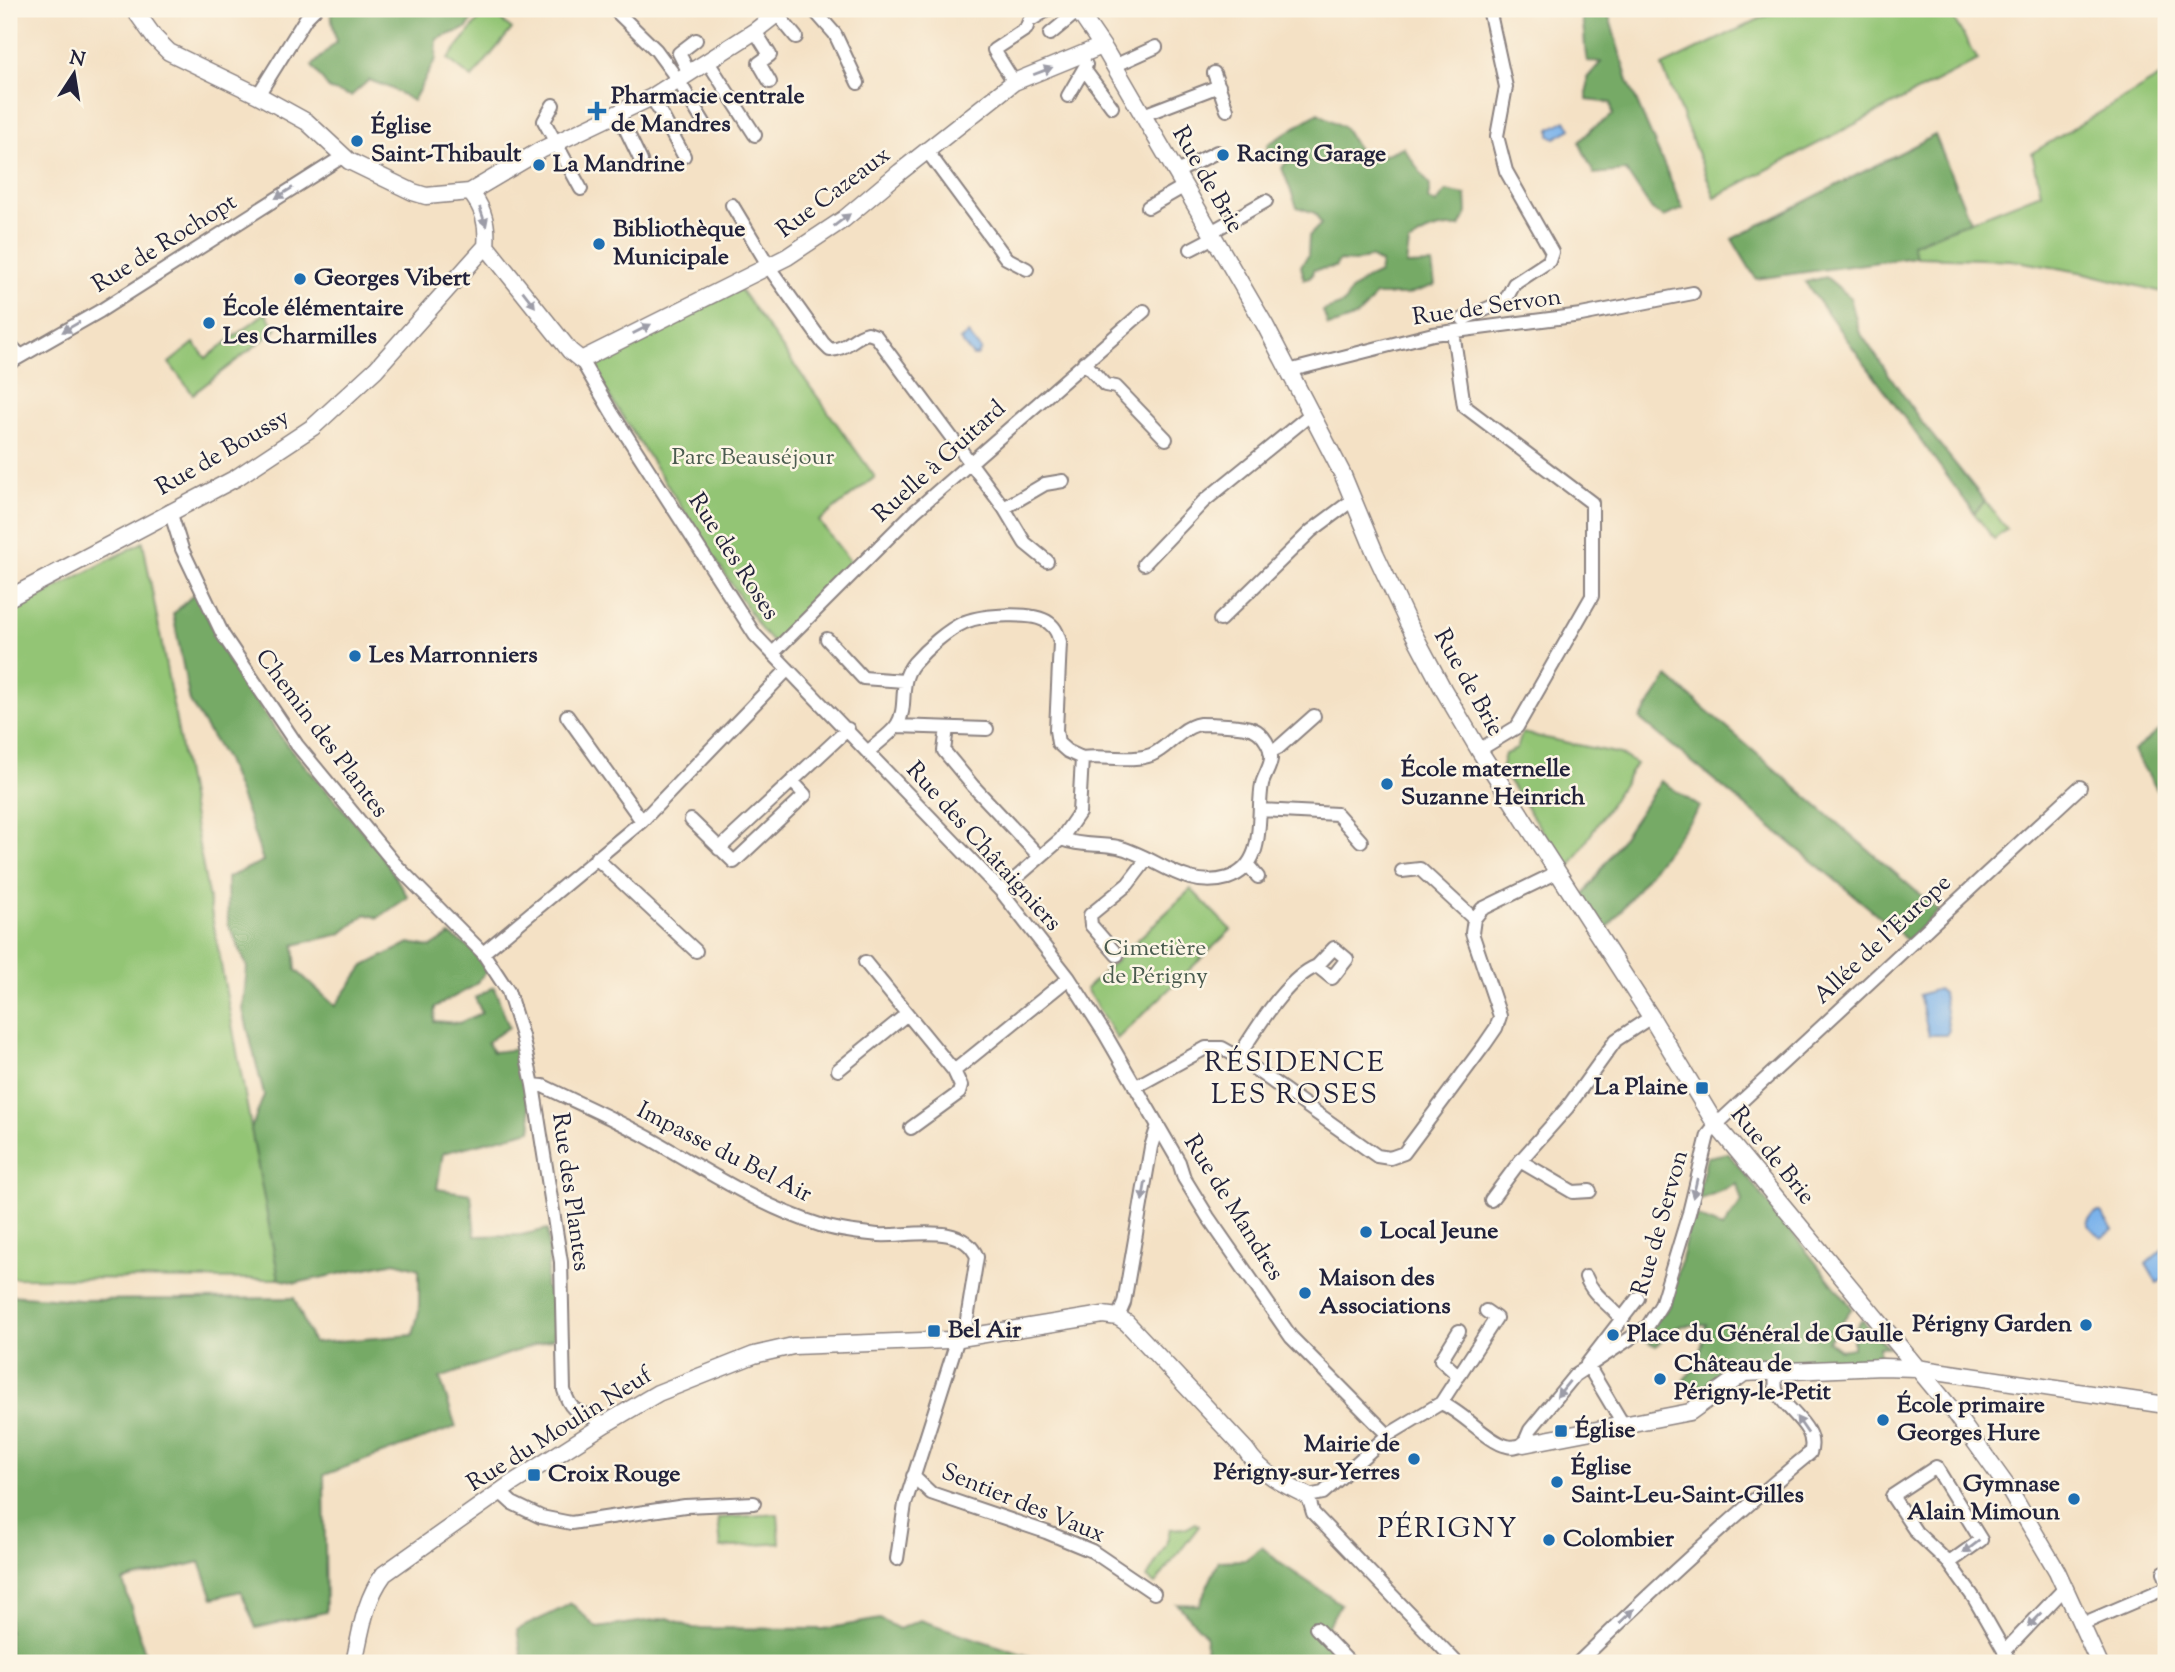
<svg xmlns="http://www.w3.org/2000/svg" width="2175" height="1672" viewBox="0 0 2175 1672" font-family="'Sorts Mill Goudy',serif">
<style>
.green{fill:#93c575;stroke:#5a7458;stroke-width:2}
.forest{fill:#76aa66;stroke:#4c6650;stroke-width:2}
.water{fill:#7bb3eb;stroke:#4e6a93;stroke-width:2}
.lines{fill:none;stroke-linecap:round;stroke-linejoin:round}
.minor-casing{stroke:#8b8280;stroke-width:16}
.tertiary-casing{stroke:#8b8280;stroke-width:19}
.minor{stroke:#fff;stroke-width:12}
.tertiary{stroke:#fff;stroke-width:16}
.oneway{fill:#9c9ca7}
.poi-dot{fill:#1f6fb2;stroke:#fcf5e5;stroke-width:2.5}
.labels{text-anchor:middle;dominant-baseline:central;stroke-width:5;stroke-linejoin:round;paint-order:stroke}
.poi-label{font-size:24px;font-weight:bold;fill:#22223b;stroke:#fcf5e5;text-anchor:start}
.street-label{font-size:24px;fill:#22223b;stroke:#fcf5e5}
.park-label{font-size:24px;fill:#4a5b4f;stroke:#fcf5e5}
.quarter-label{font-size:28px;letter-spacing:2px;fill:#22223b;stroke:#fcf5e5}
</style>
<rect width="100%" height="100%" fill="#fcf5e5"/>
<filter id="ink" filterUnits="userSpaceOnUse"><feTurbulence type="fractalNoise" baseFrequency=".0143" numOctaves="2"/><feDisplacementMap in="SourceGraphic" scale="14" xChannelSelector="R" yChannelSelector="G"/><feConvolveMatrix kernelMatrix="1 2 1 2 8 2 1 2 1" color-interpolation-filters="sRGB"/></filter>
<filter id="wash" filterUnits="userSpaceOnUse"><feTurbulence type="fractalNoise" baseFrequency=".00686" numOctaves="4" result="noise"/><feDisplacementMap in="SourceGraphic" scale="28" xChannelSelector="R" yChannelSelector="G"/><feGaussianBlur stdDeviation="1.57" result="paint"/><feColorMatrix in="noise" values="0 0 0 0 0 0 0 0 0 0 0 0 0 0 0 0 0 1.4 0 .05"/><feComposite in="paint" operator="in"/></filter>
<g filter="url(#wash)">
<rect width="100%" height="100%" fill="#f4e1c5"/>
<path class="green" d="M 487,9 L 512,29 L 472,78 L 448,59 Z
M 1780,9 L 1948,9 L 1978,60 L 1715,197 L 1662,66 Z
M 2166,73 L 2166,293 L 2085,273 L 2011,260 L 1916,257 L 1911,245 L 2041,193 L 2032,153 Z
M 740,289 L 875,477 L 819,521 L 852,564 L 774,644 L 762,631 L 593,371 L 598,363 Z
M 265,313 L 277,329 L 193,394 L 169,363 L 194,343 L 206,358 Z
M 1985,501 L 2007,529 L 1994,539 L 1974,513 Z
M 143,542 L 279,1279 L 9,1278 L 9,613 Z
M 1522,733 L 1620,754 L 1636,764 L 1568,870 L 1501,769 L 1505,754 L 1517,749 Z
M 1191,889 L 1231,930 L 1117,1039 L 1086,989 Z
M 778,1514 L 780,1543 L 721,1548 L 718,1518 Z
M 1196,1523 L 1199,1526 L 1155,1584 L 1147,1578 L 1166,1545 L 1170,1529 L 1187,1528 Z"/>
<path class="forest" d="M 330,9 L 478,9 L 467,28 L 437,39 L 436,59 L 413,101 L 390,88 L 369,80 L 351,96 L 330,90 L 312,66 L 336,42 Z
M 1579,9 L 1607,9 L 1628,81 L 1683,209 L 1664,217 L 1652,210 L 1626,171 L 1594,174 L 1579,142 L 1593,128 L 1613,115 L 1611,103 L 1587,100 L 1587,78 L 1601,62 L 1587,61 C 1583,45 1586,23 1579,9 Z
M 1318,113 L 1345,128 L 1366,163 L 1403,147 L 1430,186 L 1428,199 L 1436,204 L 1446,191 L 1466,195 L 1467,213 L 1460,227 C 1440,225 1425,231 1409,243 L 1406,265 L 1432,264 L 1435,285 L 1406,295 L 1375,295 C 1362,316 1352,320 1328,326 L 1323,311 L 1343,304 L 1352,290 L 1366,279 L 1379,273 L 1381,263 L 1370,257 L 1355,262 L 1339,261 L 1335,267 L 1313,270 L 1312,276 L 1304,279 L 1301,266 L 1308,255 L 1309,236 L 1321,224 L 1315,213 L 1297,207 L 1282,168 L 1293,154 L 1269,156 L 1267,145 Z
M 1935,135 L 1970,221 L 1912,244 L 1916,257 L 1756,279 L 1732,239 Z
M 1826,277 L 1850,297 L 1859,331 L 1923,424 L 1985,501 L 1974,513 L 1805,282 Z
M 196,592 L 228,661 L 286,744 L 377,848 L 408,897 L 378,918 L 366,914 L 341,934 L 294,945 L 296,970 L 335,1006 L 364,966 L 409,943 L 431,947 L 450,935 L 473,950 L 487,971 L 474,986 L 435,1007 L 434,1021 L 459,1023 L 482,1013 L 475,998 L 494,987 L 509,1027 L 487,1042 L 493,1052 L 519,1049 L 532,1123 L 531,1130 L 443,1153 L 437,1189 L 471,1194 L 475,1236 L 521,1235 L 548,1229 L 549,1260 L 545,1287 L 556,1297 L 554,1338 L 440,1378 L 456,1427 L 324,1475 L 326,1612 L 256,1628 L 241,1591 L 213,1598 L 200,1562 L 123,1581 L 148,1663 L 9,1663 L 9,1295 L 80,1300 L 294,1298 L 313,1343 L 413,1335 L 419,1311 L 419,1269 L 395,1262 L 296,1283 L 279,1279 L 251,1129 L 264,1095 L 243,1010 L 247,966 L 228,924 L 227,878 L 263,861 L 248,816 L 226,760 L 190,702 L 173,614 Z
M 1668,677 L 1939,911 L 1908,940 L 1640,719 Z
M 2166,725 L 2166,804 L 2133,751 Z
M 1661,781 L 1700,807 L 1604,933 L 1582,898 Z
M 1728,1153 L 1852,1308 L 1828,1341 L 1840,1350 L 1853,1348 L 1853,1331 L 1862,1320 L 1888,1347 L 1879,1347 L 1879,1360 L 1737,1364 L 1698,1398 L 1684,1379 L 1698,1365 L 1706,1324 L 1678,1326 L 1656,1346 L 1642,1338 L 1670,1305 L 1692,1214 L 1722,1228 L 1742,1202 L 1737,1184 L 1696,1201 L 1707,1157 Z
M 1262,1547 L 1280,1563 L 1341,1604 L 1328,1625 L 1332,1658 L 1336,1663 L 1212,1663 L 1205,1655 L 1206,1635 L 1177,1604 L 1199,1605 L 1219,1561 L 1245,1560 Z
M 571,1603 L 597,1628 L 668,1618 L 693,1628 L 824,1629 L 880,1619 L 899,1629 L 920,1620 L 1034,1658 L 1041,1663 L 523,1663 L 517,1630 C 535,1620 554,1614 571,1603 Z"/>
<path class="water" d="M 1566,120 L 1571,129 L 1555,138 L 1550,135 L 1550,129 Z
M 968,334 L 981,350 L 977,356 L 973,356 L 960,340 Z
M 1938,989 L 1943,993 L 1949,1030 L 1946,1035 L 1929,1035 L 1919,995 Z
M 2096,1213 L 2101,1213 L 2113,1230 L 2101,1238 L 2088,1225 L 2089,1219 Z
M 2164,1248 L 2166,1248 L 2166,1278 L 2157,1283 L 2146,1264 Z"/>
</g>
<g filter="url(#ink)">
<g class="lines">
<g class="minor-casing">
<path id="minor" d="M 773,9 L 796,37
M 813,9 L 835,34 L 858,83
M 617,12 L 656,50 L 678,80 L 704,123
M 755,31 L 770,55 L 759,63 L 770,82
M 1050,34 L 1078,11
M 708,62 L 755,135
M 1114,66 L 1156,47
M 1084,69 L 1112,107
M 689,73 L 679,53 L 696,40
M 1214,73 L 1227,110
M 1014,82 L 994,50 L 1026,29 L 1029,21 L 1049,9
M 258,95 L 306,18 L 315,9
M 1068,96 L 1086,65
M 652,97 L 684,156
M 553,105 L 544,121 L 581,189
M 618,113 L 641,161
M 1143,115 L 1219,86
M 927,151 L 1006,258 L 1027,269
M 1175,173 L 1217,152
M 732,205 L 773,273 L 823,343 L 830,350 C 848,349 852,337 868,333 L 876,336 L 1004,508 L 1025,543 L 1047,561
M 1148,207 L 1183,187
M 1211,232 L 1266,201
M 1191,249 L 1214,237
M 1463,319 L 1505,301 L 1514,284 L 1549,261 L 1552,252 L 1506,171 L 1497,136 L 1506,87 L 1489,9
M 1453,332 L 1464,406 L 1592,503 L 1592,596 L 1517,727 L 1479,750
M 9,344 L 21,356
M 581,360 L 612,413 L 755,635 L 1001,891 L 1069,978 L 1105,1034 L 1179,1162 L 1184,1178 L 1208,1217 L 1291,1337 L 1388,1435
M 1084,362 L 1105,385 L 1116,387 L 1166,439
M 9,363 L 100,311 L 342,157
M 1288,371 L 1433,334 L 1581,315 L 1693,293
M 1004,508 L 1045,484 L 1063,481
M 170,511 L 182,549 L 223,635 L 297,745 L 395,864 L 483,953 L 508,991 L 522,1036 L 533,1085 L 561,1262 L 564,1390 C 573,1421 585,1408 605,1424
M 1144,564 L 1203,502 L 1311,414
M 1220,620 L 1311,531 L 1354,499
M 827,639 L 863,678 L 904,681
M 773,653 L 914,512 L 1144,311
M 567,716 L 642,821
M 896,726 L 987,729
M 947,728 L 944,751 L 973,786 L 1040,857
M 869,751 C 877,743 890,735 897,725 C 909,706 897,683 914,663 C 926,649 947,630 965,622 C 982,615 1033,611 1049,623 C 1056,628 1058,635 1060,642 L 1056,730 L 1058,743 L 1067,751 L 1082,758
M 1270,752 L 1278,748 L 1314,716
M 1260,810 L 1337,814 L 1361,841
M 691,820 L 734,862 L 805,795 L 792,781
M 1061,839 C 1083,847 1098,843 1118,847 C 1156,856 1185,891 1228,878 C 1268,865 1256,815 1262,784 C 1264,776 1270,768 1271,759 C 1272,748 1263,733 1253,729 C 1243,725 1211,724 1200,724 C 1193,725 1186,729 1181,733 C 1171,740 1162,751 1151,755 C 1132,762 1103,755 1082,758
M 719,849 L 848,729
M 596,858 L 696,951
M 1248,865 L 1258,877
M 1402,871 L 1420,869 L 1474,919
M 1001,891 L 1061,839 L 1079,813 L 1082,758
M 483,953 L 642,821 L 788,669
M 1117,955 L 1091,925 L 1090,915 L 1128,884 L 1147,859
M 865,962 L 954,1071 L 1069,978
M 1238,1057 C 1257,1029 1285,979 1317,966 L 1332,978 L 1347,959 L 1334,948 L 1317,966
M 838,1070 L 907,1014
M 533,1085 L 543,1086 C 578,1103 615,1119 649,1138 C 704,1169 759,1206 820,1225 C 838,1231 860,1233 879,1235 C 908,1237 962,1221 977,1257 L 965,1332 L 958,1338 L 905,1504 L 897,1559
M 1135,1087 L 1206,1048 L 1222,1048 L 1238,1057 L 1377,1156 L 1390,1158 L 1404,1153 L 1485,1044 L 1496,1028 L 1500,1016 L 1472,933 L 1474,919 L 1482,909 L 1558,872
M 911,1128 L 959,1093 L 961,1086 L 954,1071
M 1520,1161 L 1573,1192 L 1590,1191
M 1491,1200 L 1520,1161 L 1567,1108 L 1616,1040 L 1651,1017
M 1586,1277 C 1592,1295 1611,1305 1622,1320
M 1118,1317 L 1124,1303 L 1151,1147 L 1158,1125
M 1459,1331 L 1441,1360 L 1459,1376
M 1441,1403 L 1496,1318 L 1486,1311
M 1624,1426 L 1587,1364 L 1638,1298
M 913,1476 L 931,1493 L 1046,1532 L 1092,1551 L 1154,1593
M 500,1492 L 512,1503 L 541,1517 L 571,1523 L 685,1506 L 754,1503
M 1949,1563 L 1981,1540 L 1936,1467 L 1892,1496 L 1916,1532 L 1949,1563 L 1974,1598 L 2011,1663
M 2164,1572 L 2166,1578
M 2082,1624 L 2166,1588
M 1316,1628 L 1350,1663
M 2004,1652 L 2065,1588
M 1457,1663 L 1313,1513 L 1308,1496 L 1323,1493 L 1388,1435 L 1441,1403 C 1463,1412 1488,1442 1507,1446 C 1513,1448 1518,1446 1524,1444 L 1530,1430 L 1575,1375 L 1647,1327 L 1661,1305 L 1689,1213 L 1708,1135 L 1716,1125 L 2080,787
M 1578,1663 C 1653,1590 1729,1519 1810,1453 C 1819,1428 1787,1412 1777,1392 C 1774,1386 1776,1377 1776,1370"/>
</g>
<g class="tertiary-casing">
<path id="tertiary" d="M 134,9 L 154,37 L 169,52 L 258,95 L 307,122 L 349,161 L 413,192 L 426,196 L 470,192 L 541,150 L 652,97 L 755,31 L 783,9
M 1077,9 L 1105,50 L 1265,325 L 1342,473 L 1376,555 L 1408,623 L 1443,689 L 1479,750 L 1651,1017 L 1716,1125 L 1953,1411 L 2008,1488 L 2057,1571 L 2099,1663
M 470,192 C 484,208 488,225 486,246
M 486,246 L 570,351 L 581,360 L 787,257 L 844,219 L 900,172 L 1014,82 L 1102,46
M 9,598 L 236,478 L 313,427 L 376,369 L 486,246
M 1524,1444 L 1690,1412 L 1744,1373 L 1882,1367 L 1916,1368 L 2166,1405
M 354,1663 C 361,1632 364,1601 384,1574 L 511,1484 L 605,1424 L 658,1393 L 754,1355 L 793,1346 L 948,1340 L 1103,1315 L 1118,1317 L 1127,1323 L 1246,1450 C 1260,1473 1285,1485 1308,1496"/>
</g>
<use href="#minor" class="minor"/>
<use href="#tertiary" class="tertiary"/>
</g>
<defs><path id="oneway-solid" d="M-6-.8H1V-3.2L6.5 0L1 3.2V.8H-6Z" transform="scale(1.75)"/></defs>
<g class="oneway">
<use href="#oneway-solid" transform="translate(1043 71) rotate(-21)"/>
<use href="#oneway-solid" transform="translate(284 193) rotate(148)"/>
<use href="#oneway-solid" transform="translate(483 217) rotate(71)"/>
<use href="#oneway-solid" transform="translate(842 220) rotate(-37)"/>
<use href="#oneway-solid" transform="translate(529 299) rotate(52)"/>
<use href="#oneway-solid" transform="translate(71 327) rotate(150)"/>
<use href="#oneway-solid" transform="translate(642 329) rotate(-27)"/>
<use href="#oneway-solid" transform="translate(1695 1188) rotate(103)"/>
<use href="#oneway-solid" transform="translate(1144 1191) rotate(100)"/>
<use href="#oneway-solid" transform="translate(1563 1389) rotate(129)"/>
<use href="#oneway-solid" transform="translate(1802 1425) rotate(-125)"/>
<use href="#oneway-solid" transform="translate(1971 1547) rotate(143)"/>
<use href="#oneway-solid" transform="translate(1627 1616) rotate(-44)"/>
<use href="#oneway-solid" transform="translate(2035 1620) rotate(134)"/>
</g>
</g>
<g class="poi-dot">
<path d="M593.5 100.5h7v7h7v7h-7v7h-7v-7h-7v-7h7z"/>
<circle cx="357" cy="141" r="7"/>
<circle cx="1223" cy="155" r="7"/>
<circle cx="539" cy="165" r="7"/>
<circle cx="599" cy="244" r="7"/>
<circle cx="300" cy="279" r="7"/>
<circle cx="209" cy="323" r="7"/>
<circle cx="355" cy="656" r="7"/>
<circle cx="1387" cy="784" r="7"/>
<rect x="1695" y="1081" width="14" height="14" rx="3.5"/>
<circle cx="1366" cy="1232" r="7"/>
<circle cx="1305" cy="1293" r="7"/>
<circle cx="2086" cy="1325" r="7"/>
<rect x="927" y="1324" width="14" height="14" rx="3.5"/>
<circle cx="1613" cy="1335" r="7"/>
<circle cx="1660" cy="1379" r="7"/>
<circle cx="1883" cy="1420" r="7"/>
<rect x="1554" y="1424" width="14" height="14" rx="3.5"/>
<circle cx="1414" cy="1459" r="7"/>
<rect x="527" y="1468" width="14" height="14" rx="3.5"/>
<circle cx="1557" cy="1482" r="7"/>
<circle cx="2074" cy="1499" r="7"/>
<circle cx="1549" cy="1540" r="7"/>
</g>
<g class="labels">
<g class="poi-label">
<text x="611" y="97">Pharmacie centrale<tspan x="611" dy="28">de Mandres</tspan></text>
<text x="371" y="127">Église<tspan x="371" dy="28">Saint-Thibault</tspan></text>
<text x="1237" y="155">Racing Garage</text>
<text x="553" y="165">La Mandrine</text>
<text x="613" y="230">Bibliothèque<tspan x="613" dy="28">Municipale</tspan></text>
<text x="314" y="279">Georges Vibert</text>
<text x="223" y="309">École élémentaire<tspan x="223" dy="28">Les Charmilles</tspan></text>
<text x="369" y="656">Les Marronniers</text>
<text x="1401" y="770">École maternelle<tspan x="1401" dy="28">Suzanne Heinrich</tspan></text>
<text x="1688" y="1088" text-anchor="end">La Plaine</text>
<text x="1380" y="1232">Local Jeune</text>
<text x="1319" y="1279">Maison des<tspan x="1319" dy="28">Associations</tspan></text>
<text x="2072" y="1325" text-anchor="end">Périgny Garden</text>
<text x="948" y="1331">Bel Air</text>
<text x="1627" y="1335">Place du Général de Gaulle</text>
<text x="1674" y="1365">Château de<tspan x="1674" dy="28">Périgny-le-Petit</tspan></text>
<text x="1897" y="1406">École primaire<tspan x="1897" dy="28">Georges Hure</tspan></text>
<text x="1575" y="1431">Église</text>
<text x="1400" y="1445" text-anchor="end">Mairie de<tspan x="1400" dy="28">Périgny-sur-Yerres</tspan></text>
<text x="1571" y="1468">Église<tspan x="1571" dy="28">Saint-Leu-Saint-Gilles</tspan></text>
<text x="548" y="1475">Croix Rouge</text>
<text x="2060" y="1485" text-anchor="end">Gymnase<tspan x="2060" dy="28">Alain Mimoun</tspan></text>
<text x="1563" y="1540">Colombier</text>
</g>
<g class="street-label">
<text transform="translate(1207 180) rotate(60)">Rue de Brie</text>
<text transform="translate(834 193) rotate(-37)">Rue Cazeaux</text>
<text transform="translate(165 244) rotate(-32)">Rue de Rochopt</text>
<text transform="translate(1487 308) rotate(-8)">Rue de Servon</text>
<text transform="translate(223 453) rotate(-30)">Rue de Boussy</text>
<text transform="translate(940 462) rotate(-42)">Ruelle à Guitard</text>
<text transform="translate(733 557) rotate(57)">Rue des Roses</text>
<text transform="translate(1468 683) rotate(61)">Rue de Brie</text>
<text transform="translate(321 734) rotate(53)">Chemin des Plantes</text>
<text transform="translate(983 847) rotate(48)">Rue des Châtaigniers</text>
<text transform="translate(1883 940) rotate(-43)">Allée de l'Europe</text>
<text transform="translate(724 1153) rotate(27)">Impasse du Bel Air</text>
<text transform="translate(1772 1156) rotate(51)">Rue de Brie</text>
<text transform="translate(570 1192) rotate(82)">Rue des Plantes</text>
<text transform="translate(1233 1208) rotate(58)">Rue de Mandres</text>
<text transform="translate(1661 1223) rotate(-74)">Rue de Servon</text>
<text transform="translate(560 1430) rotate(-32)">Rue du Moulin Neuf</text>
<text transform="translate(1023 1504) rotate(22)">Sentier des Vaux</text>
</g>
<g class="park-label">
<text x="753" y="458">Parc Beauséjour</text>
<text x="1155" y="949">Cimetière<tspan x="1155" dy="28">de Périgny</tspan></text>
</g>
<g class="quarter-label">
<text x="1295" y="1064">RÉSIDENCE<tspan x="1295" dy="32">LES ROSES</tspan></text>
<text x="1448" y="1530">PÉRIGNY</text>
</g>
</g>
<rect width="2175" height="1672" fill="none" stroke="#fcf5e5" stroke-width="35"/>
<g transform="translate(74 74) rotate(12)" stroke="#fcf5e5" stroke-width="5" paint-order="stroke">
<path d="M0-5L12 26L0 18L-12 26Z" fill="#22223b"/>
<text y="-10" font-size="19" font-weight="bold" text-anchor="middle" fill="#22223b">N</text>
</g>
</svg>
